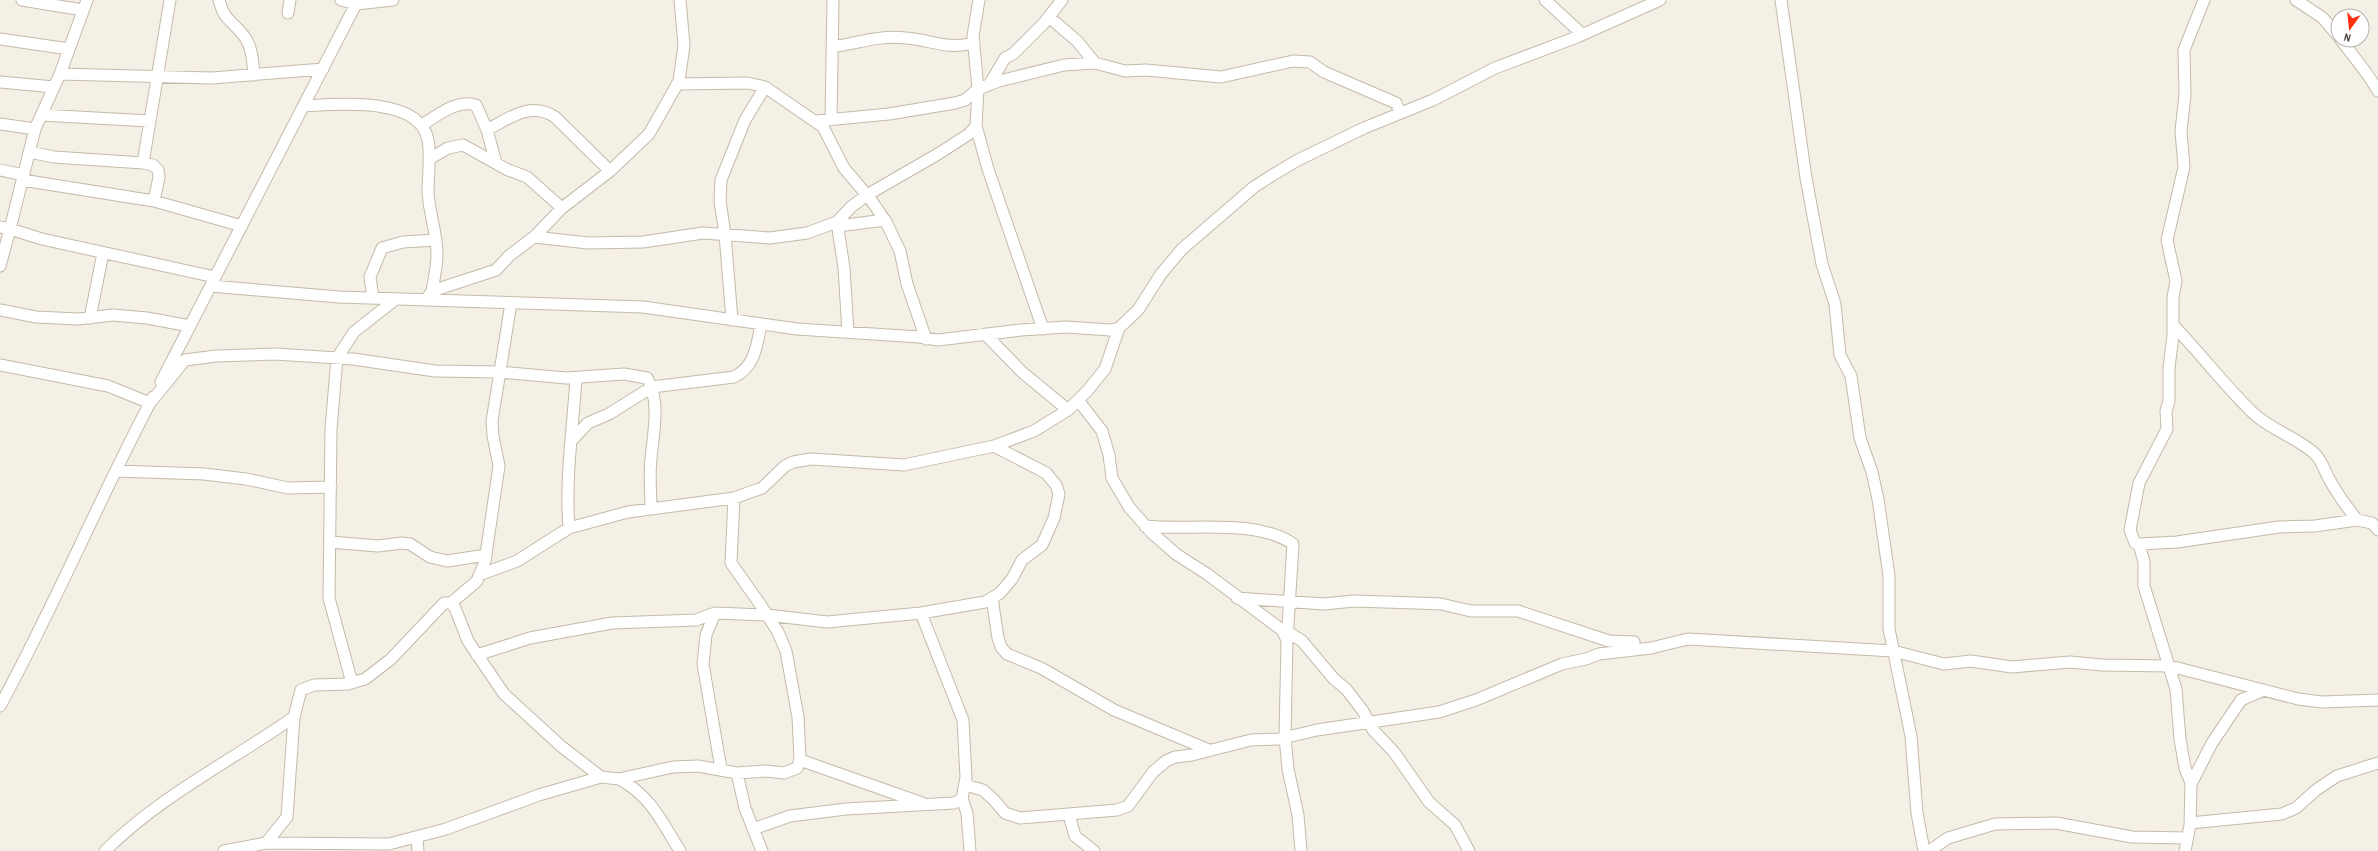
<svg xmlns="http://www.w3.org/2000/svg" width="2378" height="851" viewBox="0 0 2378 851" font-family="'Archivo Narrow',sans-serif">
<style>
.lines{fill:none;stroke-linecap:round;stroke-linejoin:round}
.minor-casing{stroke:#c4baaa;stroke-width:13}
.minor{stroke:#fff;stroke-width:11}
</style>
<rect width="100%" height="100%" fill="#f5f0e5"/>
<g class="lines">
<g class="minor-casing">
<path id="minor" d="M 22,0 L 83,10
M 219,0 C 225,22 231,19 244,36 C 252,46 253,63 254,75
M 341,0 L 356,4 L 393,0
M 1545,0 L 1582,34
M 1781,0 L 1806,178 L 1822,264 L 1835,304 L 1840,355 L 1851,376 L 1860,438 L 1872,472 L 1878,499 L 1889,576 L 1889,629 L 1911,736 L 1917,813 L 1924,851
M 2296,0 L 2323,18 L 2338,36
M 288,13 L 290,0
M 1049,17 L 1077,41 L 1095,63
M 0,39 L 69,49
M 2341,40 C 2354,57 2367,72 2378,91
M 832,47 C 860,43 877,35 906,38 C 933,40 945,50 974,43
M 60,74 L 87,0
M 0,82 L 54,87 L 60,74 L 212,78 L 323,69
M 677,84 L 748,83 L 765,87 L 823,127 L 844,168 L 871,200 L 886,222 L 900,251 L 907,284 L 926,339
M 989,85 L 1005,58 L 1013,54 L 1044,23 L 1062,0
M 304,106 C 337,104 420,96 428,140 C 431,157 428,175 428,192 C 429,213 437,233 437,255 C 437,266 434,279 432,291
M 41,115 L 150,121
M 831,120 L 833,0
M 816,121 L 889,114 L 955,103 L 965,100 L 978,89 L 999,81 L 1064,65 L 1095,63 L 1125,71 L 1146,70 L 1221,77 L 1293,61 L 1310,62 L 1324,72 L 1396,103 L 1400,113
M 0,124 L 35,129
M 422,125 C 438,115 457,99 476,105 L 487,130 L 496,163
M 976,126 L 988,169 L 1043,329
M 487,130 C 509,118 531,101 555,117 L 610,171
M 29,152 L 54,157 L 143,163 L 170,0
M 429,159 L 448,148 L 463,145 L 508,170 L 527,177 L 562,208
M 143,163 L 153,165 L 158,170 L 159,177 L 154,201
M 0,170 L 24,175
M 22,180 L 154,201 L 242,226
M 837,222 L 844,268 L 848,332
M 838,226 L 885,220
M 0,227 L 10,229 L 35,129 L 54,87
M 534,237 L 588,243 L 643,242 L 703,233 L 770,238 L 807,233 L 837,222 L 851,207 L 867,195 L 938,154 L 969,134 L 976,126 L 978,89 L 973,36 L 979,0
M 0,266 L 10,229 L 42,239 L 215,277
M 211,286 L 339,297 L 643,307 L 797,329 L 919,337 L 938,340 L 1021,330 L 1066,327 L 1110,330 L 1119,328 L 1138,310 L 1161,274 L 1182,249 L 1254,187 L 1271,176 L 1298,160 L 1364,128 L 1433,100 L 1495,68 L 1577,37 L 1660,0
M 373,298 L 370,277 L 382,248 L 403,242 L 436,240
M 426,300 L 432,291 L 496,270 L 509,256 L 534,237 L 562,208 L 610,171 L 649,134 L 679,81 L 684,45 L 680,0
M 0,310 L 36,317 L 78,319 L 113,315 L 147,318 L 190,326
M 90,318 L 103,253
M 732,320 L 725,234 L 720,201 L 721,180 L 745,120 L 765,87
M 2173,325 C 2201,354 2224,385 2253,413 C 2271,430 2296,437 2314,453 C 2321,459 2324,469 2328,477 C 2336,492 2346,506 2357,520
M 985,334 L 1022,372 L 1068,410
M 0,365 L 108,386 L 150,403 L 185,360 L 216,356 L 275,354 L 353,359 L 435,371 L 500,372 L 566,378 L 624,374 L 647,378 C 661,401 653,434 651,459 C 649,476 651,493 651,509
M 161,382 L 358,0
M 1078,400 L 1102,431 L 1109,455 L 1112,478 L 1129,507 L 1151,532 L 1176,554 L 1207,574 L 1282,630 L 1287,640
M 573,439 L 588,423 L 609,414 L 652,387 L 734,377 C 755,367 757,345 761,324
M 116,471 L 204,474 L 246,479 L 288,488 L 331,487
M 1145,526 C 1189,531 1256,518 1293,544 L 1287,641 L 1285,737 L 1288,769 L 1298,815 L 1301,851
M 569,528 C 565,478 573,428 576,378
M 330,542 L 378,546 L 402,543 L 410,544 L 430,557 L 447,561 L 486,555
M 2139,545 L 2135,543 L 2130,530 L 2139,483 L 2167,429 L 2166,411 L 2169,401 L 2169,368 L 2173,335 L 2173,297 L 2176,281 L 2167,240 L 2184,167 L 2181,131 L 2185,95 L 2184,50 L 2204,0
M 479,575 L 517,561 L 569,528 L 628,512 L 734,498 L 762,488 L 785,466 L 793,462 L 811,459 L 904,465 L 994,446 L 1034,431 L 1068,410 L 1088,390 L 1105,369 L 1119,328
M 992,598 L 998,638 L 1001,647 L 1007,654 L 1041,668 L 1114,710 L 1209,750
M 1237,598 L 1324,604 L 1354,601 L 1416,603 L 1441,604 L 1471,611 L 1518,611 L 1609,641 L 1634,642
M 451,603 L 477,581 L 485,561 L 499,466 L 493,436 L 492,421 L 511,303
M 715,613 L 706,635 L 703,664 L 721,769
M 1288,632 L 1302,641 L 1334,679 L 1346,689 L 1363,711 L 1373,730 L 1394,752 L 1429,802 L 1455,825 L 1469,851
M 477,655 L 530,638 L 612,623 L 696,620 L 715,613 L 767,615 L 827,622 L 921,613 L 985,602 L 1000,593 L 1012,579 L 1022,560 L 1042,545 L 1054,518 L 1059,494 L 1056,485 L 1046,473 L 994,446
M 352,683 L 329,598 L 331,429 L 337,358 L 354,332 L 396,299
M 0,706 C 55,605 99,499 153,397
M 800,760 L 922,803
M 737,773 L 745,808 L 762,851
M 619,779 C 651,796 662,822 680,851
M 2191,784 L 2212,743 L 2241,700 L 2264,690
M 965,785 L 983,790 L 994,800 L 1005,813 L 1020,818 L 1117,810 L 1128,806 L 1153,772 L 1166,761 L 1175,757 L 1192,755 L 1251,740 L 1279,739 L 1317,730 L 1439,712 L 1476,700 L 1562,664 L 1586,659 L 1599,654 L 1651,648 L 1688,639 L 1893,651 L 1944,664 L 1971,661 L 2012,667 L 2070,662 L 2102,665 L 2170,666 L 2298,699 L 2322,702 L 2378,700
M 962,799 L 967,813 L 970,851
M 1069,815 L 1075,836 L 1094,851
M 2190,823 L 2282,814 L 2296,808 L 2316,790 L 2337,776 L 2378,763
M 753,829 L 790,816 L 846,809 L 954,803 L 962,799 L 966,777 L 963,720 L 921,613
M 417,837 L 418,851
M 266,843 L 287,817 L 294,717 L 301,690 L 314,685 L 348,684 L 365,679 L 391,659 L 444,603 L 451,603 L 455,608 L 468,641 L 504,694 L 562,747 L 601,777
M 105,851 C 160,796 231,761 294,717
M 224,851 L 266,843 L 389,844 L 446,829 L 539,795 L 601,777 L 619,779 L 673,767 L 698,766 L 737,773 L 766,771 L 784,773 L 797,768 L 800,760 L 798,717 L 786,651 L 778,632 L 760,604 L 731,563 L 734,498
M 1929,851 L 1948,838 L 1995,824 L 2056,823 L 2132,837 L 2187,838
M 2185,851 L 2190,825 L 2191,783 L 2185,768 L 2180,739 L 2176,689 L 2144,586 L 2144,562 L 2139,544 L 2177,542 L 2279,527 L 2315,526 L 2357,520 L 2372,523 L 2378,530"/>
</g>
<use href="#minor" class="minor"/>
</g>
<g transform="translate(2350 28) rotate(195)"><circle r="19" fill="#ffffff" stroke="#b6b3ae"/>
<path d="M0-3L7 15L0 10L-7 15Z" fill="#ff3012"/>
<text y="-6" font-size="11" font-weight="bold" text-anchor="middle" fill="#484034">N</text>
</g>
</svg>
